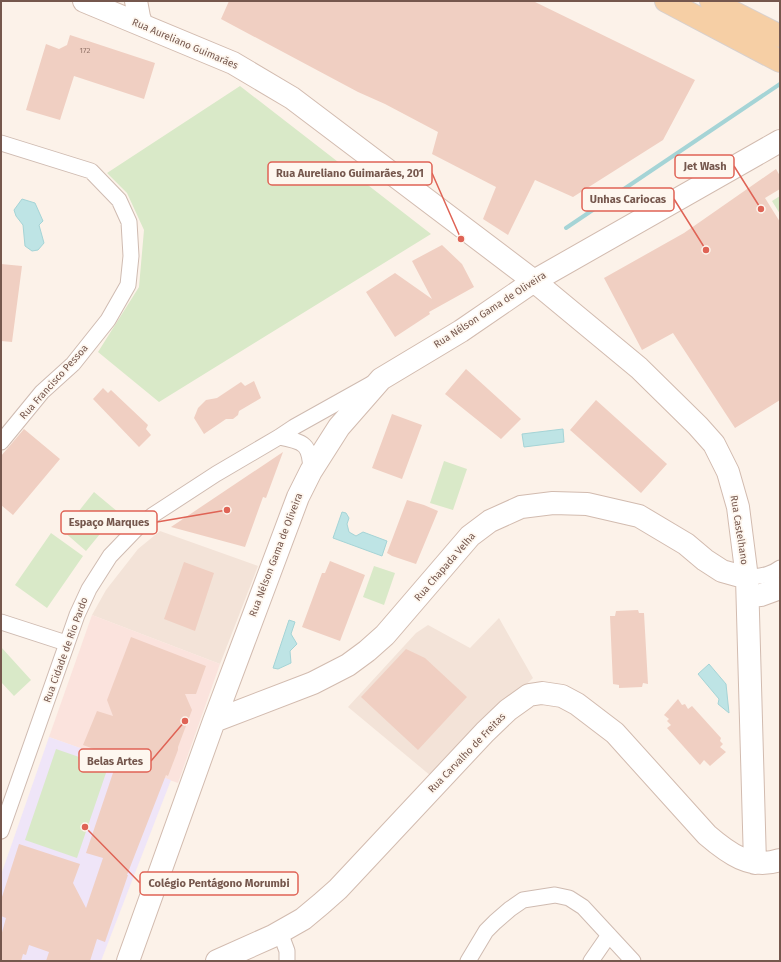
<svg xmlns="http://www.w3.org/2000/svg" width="781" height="962" viewBox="0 0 781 962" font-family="'Fira Sans',sans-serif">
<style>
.residential{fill:#f3e3d8}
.commercial{fill:#fbe3dd}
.education{fill:#efe5f8}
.green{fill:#d9e9c8}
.water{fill:#bee4e5;stroke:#a5d4d6}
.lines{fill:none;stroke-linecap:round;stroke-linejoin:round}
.stream{stroke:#a5d4d6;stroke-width:4}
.building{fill:#f0cfc2}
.street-casing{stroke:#cfbbb1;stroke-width:17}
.secondary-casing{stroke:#d2bbaf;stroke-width:24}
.primary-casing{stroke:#d8d0cd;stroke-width:24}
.street{stroke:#fff;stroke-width:15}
.secondary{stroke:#fff;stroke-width:22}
.primary{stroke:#f6cfa5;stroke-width:22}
.labels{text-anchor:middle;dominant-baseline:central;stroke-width:3.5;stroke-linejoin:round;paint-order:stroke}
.number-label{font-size:8px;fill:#94756a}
.street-label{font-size:10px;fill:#75574d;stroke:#fef7ef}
.leader{fill:none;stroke:#df6355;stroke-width:1.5}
.callout-dot{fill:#df6355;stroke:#fef7ef;stroke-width:1.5}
.callout{fill:#fef7ef;stroke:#df6355;stroke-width:1.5}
.callout-label{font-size:11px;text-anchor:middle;font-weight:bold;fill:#75574d}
</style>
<rect width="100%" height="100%" fill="#fcf2e9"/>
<path class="residential" d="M 160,531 L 258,566 L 220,664 L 92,615 L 106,590 L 138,549 Z
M 499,618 L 533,678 L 431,776 L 348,707 L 416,633 L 428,625 L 470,648 Z"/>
<path class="commercial" d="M 92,615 L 220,664 L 178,783 L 49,737 Z"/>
<path class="education" d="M 49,737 L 171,780 L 101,961 L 1,961 L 1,875 Z"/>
<path class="green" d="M 240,86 L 431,234 L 159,402 L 98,352 L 139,287 L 144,230 L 127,193 L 107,173 Z
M 780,196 L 780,214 L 772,201 Z
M 444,461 L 467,469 L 453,510 L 430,503 Z
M 94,492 L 118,512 L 86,551 L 63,531 Z
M 51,533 L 83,556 L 47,608 L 15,585 Z
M 374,566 L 395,573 L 384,605 L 363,597 Z
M 1,647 L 31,680 L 14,696 L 1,682 Z
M 56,749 L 108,767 L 77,858 L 25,840 Z"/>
<path class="water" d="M 22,199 L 35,203 L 43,221 L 39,225 L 44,243 L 38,250 L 32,251 L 25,246 L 23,225 L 16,216 L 14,210 Z
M 563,429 L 564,442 L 524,447 L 522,434 Z
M 342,512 L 346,513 L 349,518 L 347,524 L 349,532 L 356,536 L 363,532 L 387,541 L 382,556 L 333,538 Z
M 289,620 L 295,622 L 291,634 L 297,644 L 290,651 L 291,663 L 278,669 L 273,668 Z
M 709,664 L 726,684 L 729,713 L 718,704 L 719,699 L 698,674 Z"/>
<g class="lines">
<path class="stream" d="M 566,228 L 780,84"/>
</g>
<path class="building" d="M 229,1 L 533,1 L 695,80 L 663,140 L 573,197 L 535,180 L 508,235 L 483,219 L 496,187 L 432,154 L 438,132 L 385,104 L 358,92 L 221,19 Z
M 70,35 L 155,63 L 144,99 L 74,76 L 60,120 L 26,110 L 46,44 L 59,49 L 67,45 Z
M 776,169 L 780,176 L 780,189 L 765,198 L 780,222 L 780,400 L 735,428 L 673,333 L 642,350 L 604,278 L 684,233 Z
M 442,245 L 462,264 L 474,287 L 429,312 L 430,314 L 395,337 L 366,292 L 395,273 L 432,299 L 412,261 Z
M 1,264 L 22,266 L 12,342 L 1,341 Z
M 466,369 L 521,419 L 501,439 L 445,394 Z
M 254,381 L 261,398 L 239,411 L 238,415 L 233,419 L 226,419 L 204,434 L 194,418 L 198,408 L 206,400 L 217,398 L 241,382 L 245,386 Z
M 103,388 L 108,393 L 111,390 L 148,425 L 146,429 L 151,435 L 139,447 L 93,399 Z
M 596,400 L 667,464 L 641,493 L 570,430 Z
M 392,414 L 422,425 L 402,479 L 372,468 Z
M 24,429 L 60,459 L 13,515 L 1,505 L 1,456 Z
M 283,452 L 266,498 L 263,497 L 245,547 L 171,527 Z
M 407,500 L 424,505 L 438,511 L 416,564 L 392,556 L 387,553 Z
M 330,561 L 365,575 L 340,641 L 302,627 L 322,573 L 325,573 Z
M 184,562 L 214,573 L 195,631 L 164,619 Z
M 638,610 L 639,613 L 644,613 L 648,684 L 643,683 L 642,687 L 619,688 L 619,685 L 613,684 L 610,616 L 615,616 L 616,611 Z
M 131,637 L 206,666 L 196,694 L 185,694 L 192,710 L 178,747 L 178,750 L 168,776 L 166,775 L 127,875 L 128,875 L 105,942 L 97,939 L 90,961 L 46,961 L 49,952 L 29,945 L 26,955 L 23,954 L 21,961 L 1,961 L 1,936 L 6,918 L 1,916 L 1,900 L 19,844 L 80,864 L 73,883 L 86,908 L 103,858 L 86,853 L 118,758 L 83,745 L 97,711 L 113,716 L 107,700 Z
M 406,649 L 425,658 L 467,697 L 418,750 L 361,697 Z
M 678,699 L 682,705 L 685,704 L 688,709 L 692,706 L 721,738 L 720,741 L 723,744 L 720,747 L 726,752 L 710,766 L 704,760 L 700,765 L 667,728 L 671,725 L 667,721 L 669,719 L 664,715 Z"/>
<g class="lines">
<g class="street-casing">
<path id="street" d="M 1,143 L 91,171 L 119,200 L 129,222 L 131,256 L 128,285 L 108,320 L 73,364 L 42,392 L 1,442
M 279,437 C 305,442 310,444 311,471
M 747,578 C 758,576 770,576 780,568
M 1,622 L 66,643
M 1,831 L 77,615 L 89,589 L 110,556 L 136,529 L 153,515 L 216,474 L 279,437 L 294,427 L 371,384
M 280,932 L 287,951 L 287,961
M 468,961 L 486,931 L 495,922 L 510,909 L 523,900 L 555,895 L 569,898 L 583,907 L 633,961
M 591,961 L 609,935"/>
</g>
<g class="secondary-casing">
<path id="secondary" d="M 84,1 L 233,63 L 292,98 L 534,281 L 639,368 L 698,426 L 714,444 L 728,472 L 738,507 L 747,578 L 755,863
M 136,1 L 139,17 L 142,25
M 748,596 L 761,595 L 780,588
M 214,721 L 313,683 L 348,665 L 367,651 L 385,635 L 470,536 L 490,521 L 521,507 L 553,503 L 587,504 L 639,516 L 686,544 L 705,560 L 722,571 L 747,578
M 128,961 L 214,721 L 298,497 L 311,471 L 339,427 L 381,379 L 461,331 L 534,281 L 780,141
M 217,961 L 273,936 L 303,919 L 321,904 L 338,889 L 485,732 L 508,710 L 529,695 L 542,693 L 562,696 L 577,704 L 615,733 L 707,835 C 728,853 750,870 780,860"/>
</g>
<g class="primary-casing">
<path id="primary" d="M 666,1 L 780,61
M 711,1 L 780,36"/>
</g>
<use href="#street" class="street"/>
<use href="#secondary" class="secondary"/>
<use href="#primary" class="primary"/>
</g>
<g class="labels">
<g class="number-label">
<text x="85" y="50">172</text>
</g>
<g class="street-label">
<text transform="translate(185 44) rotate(23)">Rua Aureliano Guimarães</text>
<text transform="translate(490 310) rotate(-33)">Rua Nélson Gama de Oliveira</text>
<text transform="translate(54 382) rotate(-48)">Rua Francisco Pessoa</text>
<text transform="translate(739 530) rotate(81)">Rua Castelhano</text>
<text transform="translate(276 555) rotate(-69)">Rua Nélson Gama de Oliveira</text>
<text transform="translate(445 567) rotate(-49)">Rua Chapada Velha</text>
<text transform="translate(66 650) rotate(-70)">Rua Cidade de Rio Pardo</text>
<text transform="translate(467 753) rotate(-46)">Rua Carvalho de Freitas</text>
</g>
</g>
<path class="leader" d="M761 209L734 166M461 239L432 173M706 250L674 199M227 510L157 522M185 721L151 761M85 827L140 883"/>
<g class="callout-dot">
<circle cx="761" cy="209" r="4"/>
<circle cx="461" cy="239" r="4"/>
<circle cx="706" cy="250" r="4"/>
<circle cx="227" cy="510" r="4"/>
<circle cx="185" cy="721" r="4"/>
<circle cx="85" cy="827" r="4"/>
</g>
<g class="callout">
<rect x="675" y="155" width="59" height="23" rx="4"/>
<rect x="268" y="162" width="164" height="23" rx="4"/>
<rect x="582" y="188" width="92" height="23" rx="4"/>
<rect x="61" y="511" width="96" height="23" rx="4"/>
<rect x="79" y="749" width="72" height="23" rx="4"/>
<rect x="140" y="872" width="158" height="23" rx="4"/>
</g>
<g class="callout-label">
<text x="705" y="170">Jet Wash</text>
<text x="350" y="177">Rua Aureliano Guimarães, 201</text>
<text x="628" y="203">Unhas Cariocas</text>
<text x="109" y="526">Espaço Marques</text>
<text x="115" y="765">Belas Artes</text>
<text x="219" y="887">Colégio Pentágono Morumbi</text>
</g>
<rect width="781" height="962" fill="none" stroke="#75574d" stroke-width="4"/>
</svg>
